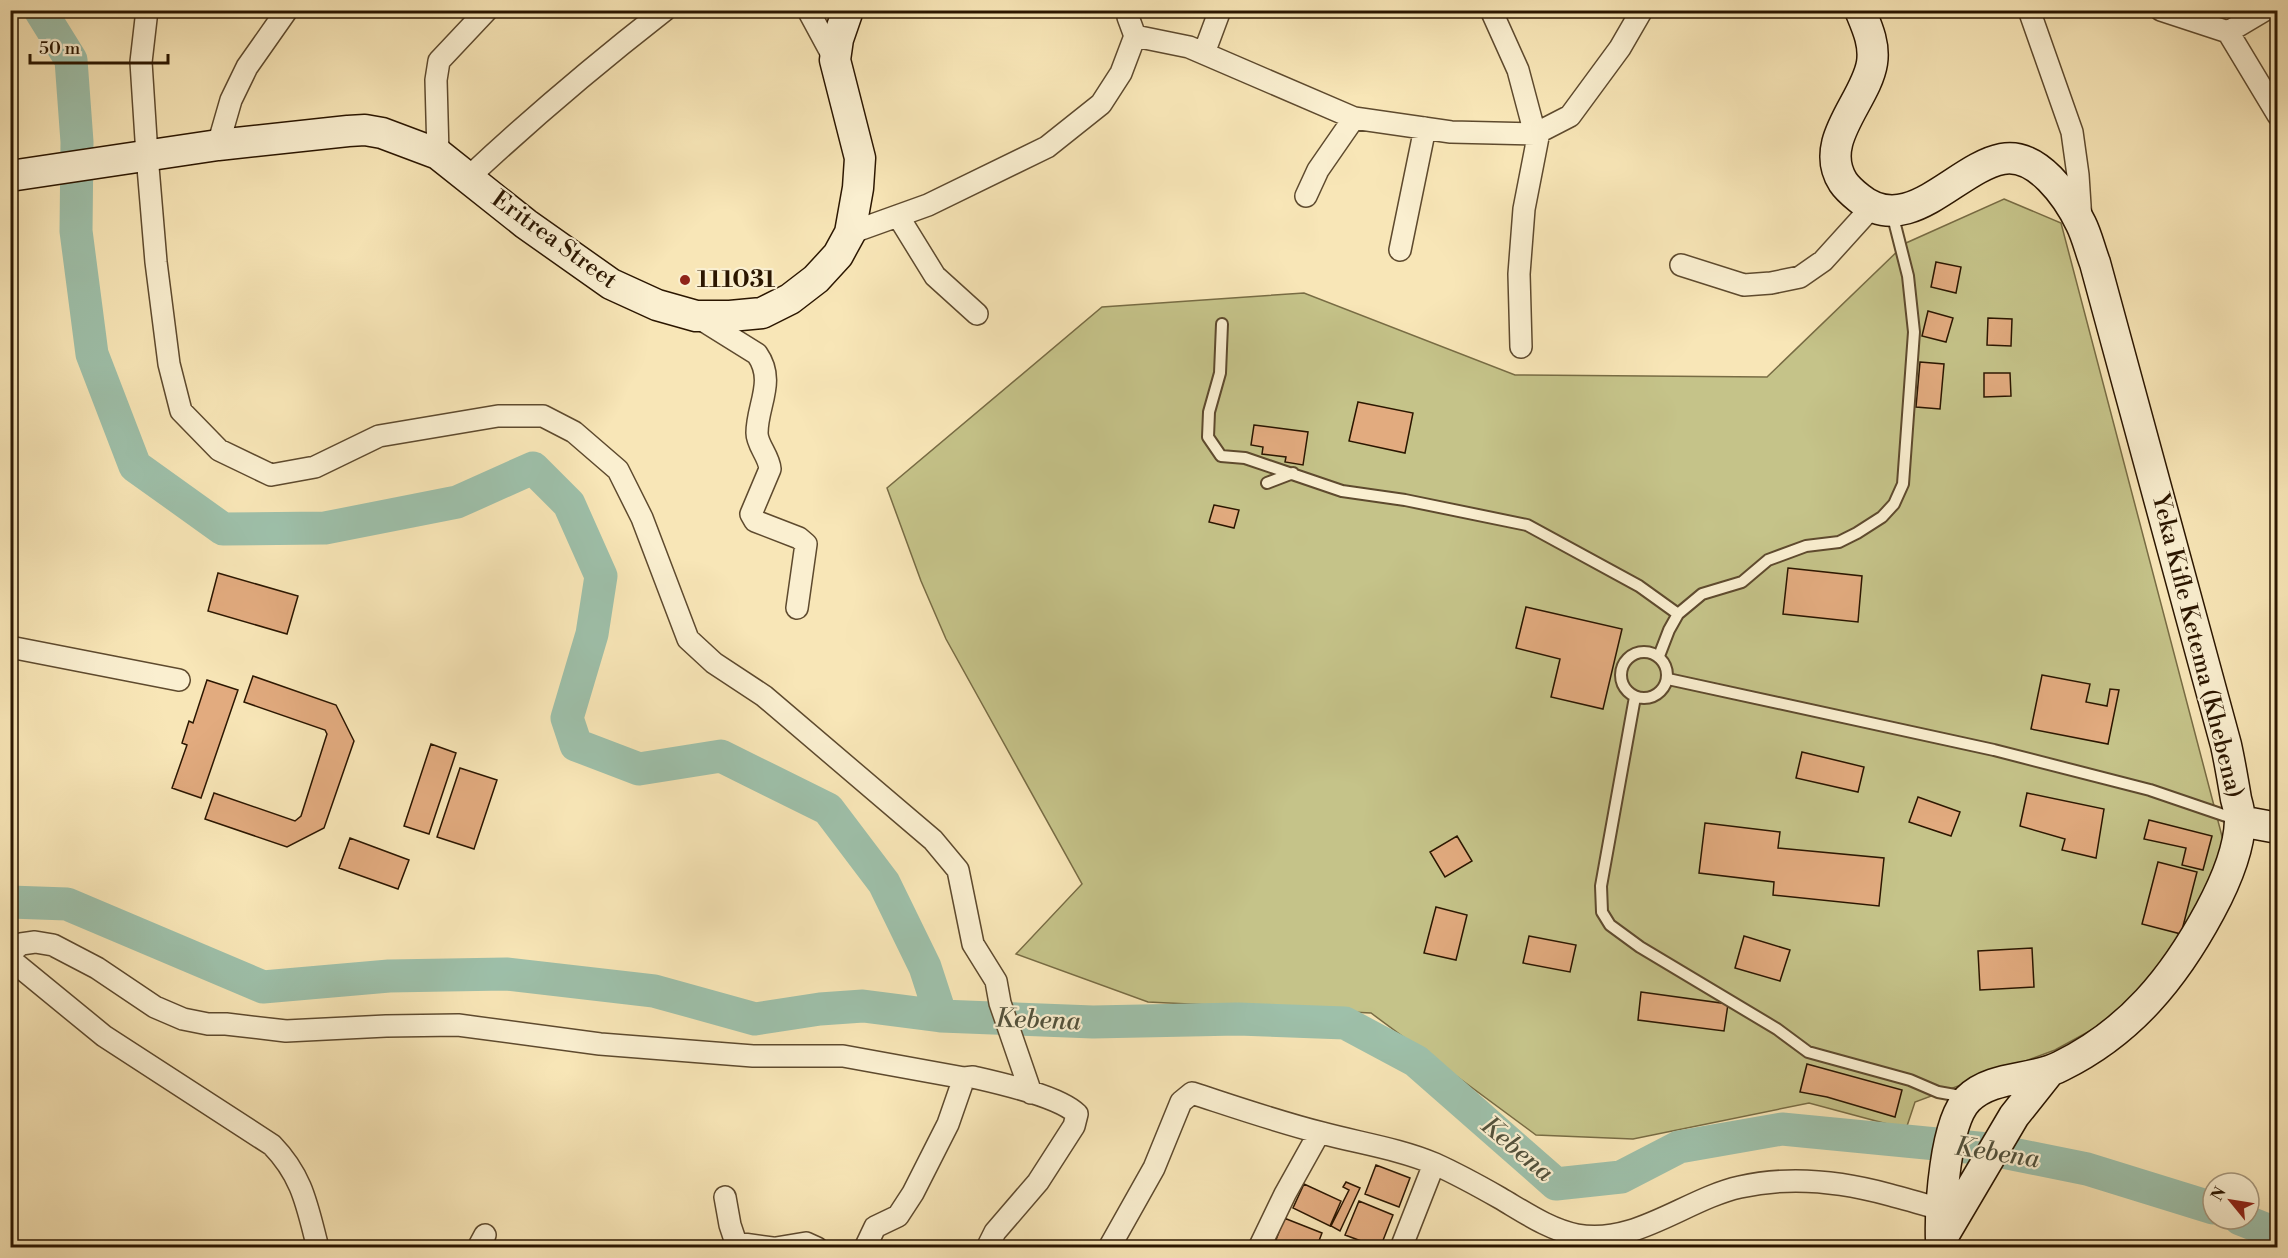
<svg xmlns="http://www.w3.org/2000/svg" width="2288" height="1258" viewBox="0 0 2288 1258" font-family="'Libre Bodoni',serif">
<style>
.green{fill:#c5c389;stroke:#786c44;stroke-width:1.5}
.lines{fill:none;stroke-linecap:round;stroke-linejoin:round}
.river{stroke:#9ec0aa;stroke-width:33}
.building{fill:#e2ab7f;stroke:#2b1600;stroke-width:1.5}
.service-casing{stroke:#5e4a2e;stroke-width:14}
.minor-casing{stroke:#5e4a2e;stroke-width:24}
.secondary-casing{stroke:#2b1600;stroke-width:33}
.service{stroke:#faefd0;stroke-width:10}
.minor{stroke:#faefd0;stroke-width:21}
.secondary{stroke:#faefd0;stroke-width:30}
.poi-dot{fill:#8f2418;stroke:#faefd0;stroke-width:2}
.labels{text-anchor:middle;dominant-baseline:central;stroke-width:4.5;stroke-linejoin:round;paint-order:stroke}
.street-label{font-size:24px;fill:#2b1600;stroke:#faefd0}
.poi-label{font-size:24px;font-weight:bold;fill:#2b1600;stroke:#faefd0;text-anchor:start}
.water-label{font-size:26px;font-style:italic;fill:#53523c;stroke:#faefd0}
</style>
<rect width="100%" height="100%" fill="#f8e6b7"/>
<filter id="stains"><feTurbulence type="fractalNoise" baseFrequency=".00333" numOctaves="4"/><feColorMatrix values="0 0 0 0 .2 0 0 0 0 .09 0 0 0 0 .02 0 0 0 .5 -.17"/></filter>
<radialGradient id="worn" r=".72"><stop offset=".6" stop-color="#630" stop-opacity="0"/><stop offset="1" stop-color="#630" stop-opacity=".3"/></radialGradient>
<path class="green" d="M 2004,199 L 2061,223 L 2223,840 L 2203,909 L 2164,969 L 2117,1016 L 2055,1050 L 1915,1102 L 1906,1129 L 1809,1103 L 1633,1139 L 1536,1135 L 1371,1013 L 1148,1002 L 1016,954 L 1082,884 L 946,639 L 921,581 L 887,488 L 1102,307 L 1304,293 L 1515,375 L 1767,377 L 1906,243 Z"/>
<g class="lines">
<path class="river" d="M 40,10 L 71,60 L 77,142 L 76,231 L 92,354 L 135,466 L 223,529 L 325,528 L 457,502 L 533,468 L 569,504 L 601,576 L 592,634 L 567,718 L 576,745 L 639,769 L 721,756 L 828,809 L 884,883 L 925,967 L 941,1016
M 10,902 L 67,904 L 263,987 L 389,976 L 506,974 L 654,991 L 755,1019 L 820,1009 L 863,1006 L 941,1016 L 1093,1022 L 1238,1019 L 1345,1023 L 1416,1061 L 1556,1184 L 1621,1177 L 1679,1147 L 1782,1129 L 1988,1149 L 2087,1169 L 2213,1208
M 2240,1219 L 2278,1234"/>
</g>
<path class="building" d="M 1936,262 L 1961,267 L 1956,293 L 1931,287 Z
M 1928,311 L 1953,318 L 1946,342 L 1922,336 Z
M 1988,318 L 2012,319 L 2011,346 L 1987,345 Z
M 1920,362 L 1944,364 L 1940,409 L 1916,407 Z
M 1984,373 L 2010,373 L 2011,396 L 1984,397 Z
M 1358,402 L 1413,413 L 1405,453 L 1349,441 Z
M 1254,425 L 1308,432 L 1303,465 L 1285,462 L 1286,457 L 1262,454 L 1263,447 L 1251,445 Z
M 1214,505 L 1239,510 L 1234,528 L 1209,522 Z
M 1788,568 L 1862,576 L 1858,622 L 1783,614 Z
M 218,573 L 298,596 L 287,634 L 208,611 Z
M 1526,607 L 1622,629 L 1603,709 L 1551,697 L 1560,659 L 1516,648 Z
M 2042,675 L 2090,684 L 2086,702 L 2107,706 L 2110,689 L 2119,690 L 2108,744 L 2031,729 Z
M 253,676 L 336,705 L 354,741 L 324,828 L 287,847 L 205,819 L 214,793 L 295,821 L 301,816 L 327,734 L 325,730 L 244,702 Z
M 207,680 L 238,690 L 201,798 L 172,788 L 187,745 L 182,743 L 189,721 L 193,723 Z
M 431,744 L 456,753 L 429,834 L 404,826 Z
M 1802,752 L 1864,767 L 1858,792 L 1796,778 Z
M 460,768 L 497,780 L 474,849 L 437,837 Z
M 2027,793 L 2104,809 L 2096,858 L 2062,850 L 2065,839 L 2020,826 Z
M 1918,797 L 1960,812 L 1951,836 L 1909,822 Z
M 2149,820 L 2212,836 L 2203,870 L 2182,865 L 2186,848 L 2144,839 Z
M 1705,823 L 1780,832 L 1778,848 L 1884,858 L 1879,906 L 1773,895 L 1774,882 L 1699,873 Z
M 1457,836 L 1472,861 L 1445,877 L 1430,852 Z
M 350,838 L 409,860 L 398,889 L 339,868 Z
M 2158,862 L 2197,872 L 2181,934 L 2142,924 Z
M 1436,907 L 1467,915 L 1456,960 L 1424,953 Z
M 1529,936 L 1576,945 L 1570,972 L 1523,963 Z
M 1744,936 L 1790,950 L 1780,981 L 1735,968 Z
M 2032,948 L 2034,987 L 1980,990 L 1978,951 Z
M 1641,992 L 1728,1004 L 1724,1031 L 1638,1020 Z
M 1807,1064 L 1902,1090 L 1895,1117 L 1827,1097 L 1800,1092 Z
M 1376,1165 L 1410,1178 L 1399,1207 L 1365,1194 Z
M 1346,1182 L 1360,1188 L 1340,1231 L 1331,1226 L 1349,1190 L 1343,1187 Z
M 1304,1184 L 1341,1201 L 1330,1226 L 1293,1208 Z
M 1359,1201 L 1393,1215 L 1380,1248 L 1345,1235 Z
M 1284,1218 L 1322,1233 L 1317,1246 L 1303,1241 L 1300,1248 L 1273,1248 Z"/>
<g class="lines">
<g class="service-casing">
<path id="service" d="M 1222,324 L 1220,373 L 1209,412 L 1208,437 L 1221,456 L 1245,458 L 1342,491 L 1405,500 L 1527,525 L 1639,586 L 1678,614
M 1267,483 L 1293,473
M1621 675a23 23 0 1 1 46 0a23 23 0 1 1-46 0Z
M 1659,656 L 1669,630 L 1678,614 L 1702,594 L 1742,582 L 1768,560 L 1806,546 L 1839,542 L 1857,533 L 1882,517 L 1894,504 L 1903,484 L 1914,332 L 1908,276 L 1892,213
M 1668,679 L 1994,750 L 2150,790 L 2238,820
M 1635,697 L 1601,886 L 1602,912 L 1610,925 L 1640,947 L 1777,1029 L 1808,1052 L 1910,1080 L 1938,1092 L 1966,1097"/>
</g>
<g class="minor-casing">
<path id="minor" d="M 147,10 L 141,62 L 147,155 L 156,262 L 169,364 L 181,411 L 219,450 L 271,475 L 315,467 L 379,436 L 498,416 L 543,416 L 574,432 L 618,470 L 642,518 L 688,639 L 714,663 L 764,696 L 933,840 L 958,870 L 973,944 L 996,981 L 1000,1003 L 1031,1093
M 808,10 L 835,60
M 1491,10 L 1518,70 L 1535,134
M 2029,10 L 2072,132 L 2078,175 L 2081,221
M 2161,10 L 2228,32 L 2265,10
M 2228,32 L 2278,115
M 1135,36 L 1189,47 L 1354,118 L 1451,132 L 1535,134 L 1570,116 L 1620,48 L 1642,10
M 1204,53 L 1220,10
M 218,145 L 231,100 L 247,67 L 287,10
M 438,154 L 436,80 L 439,61 L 487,10
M 469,177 C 532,118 597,63 665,10
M 1306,196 L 1318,170 L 1354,118
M 898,216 L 935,276 L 977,314
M 850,233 L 928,205 L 1047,147 L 1101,104 L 1121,73 L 1135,36 L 1128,17 L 1129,10
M 1400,250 L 1425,128
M 1681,265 L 1744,285 L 1771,283 L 1800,277 L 1823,261 L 1871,208
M 696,316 L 757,354 C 776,381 757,405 757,433 C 757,445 769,456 770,469 L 751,514 L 755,521 L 799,538 L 806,544 L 797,608
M 1521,347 L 1519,274 L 1524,209 L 1539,132
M 10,647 L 179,680
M 10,953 L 21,944 L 35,942 L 53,945 L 97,968 L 155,1007 L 183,1019 L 208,1024 L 226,1024 L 286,1031 L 386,1026 L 458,1025 L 600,1044 L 753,1056 L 843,1056 L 964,1078
M 10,959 L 104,1036 L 272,1145 C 303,1177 307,1206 318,1248
M 725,1197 L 730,1225 L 736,1243
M 478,1248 L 485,1235
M 734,1248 L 736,1243 L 772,1248
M 776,1248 L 806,1243 L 817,1248
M 865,1248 L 875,1227 L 898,1216 L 913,1193 L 948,1124 L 964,1078 L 973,1077 C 999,1083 1059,1096 1077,1114 L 1074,1126 L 1038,1182 L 995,1232 L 987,1248
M 1109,1248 L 1154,1168 L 1181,1102 L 1192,1093 C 1235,1107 1278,1122 1322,1133 C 1359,1143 1400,1149 1435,1164 C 1457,1174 1479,1186 1500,1198 C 1524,1212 1550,1230 1577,1235 C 1635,1246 1686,1199 1740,1187 C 1811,1171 1872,1189 1940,1209
M 1259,1248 L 1285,1194 L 1319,1133
M 1401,1248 L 1434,1164"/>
</g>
<g class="secondary-casing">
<path id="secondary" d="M 1860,10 C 1867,27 1875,44 1872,63 C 1866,101 1817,141 1843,182 C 1847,188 1854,194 1859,198 C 1908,239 1956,168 2002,159 C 2037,152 2068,197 2081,224 C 2087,236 2090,250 2095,263 L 2226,745 C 2230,763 2233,781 2236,799 C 2238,806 2240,814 2240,821 C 2239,852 2224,885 2210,911 C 2174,978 2130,1032 2061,1066 C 2033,1081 1992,1075 1968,1099 C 1945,1122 1940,1207 1941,1240
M 10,176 L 218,145 L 348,131 L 365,130 L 382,133 L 438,154 L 526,224 L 611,284 L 657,305 L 696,316 L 730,316 L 762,313 L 790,299 L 816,279 L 838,255 L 850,233 L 858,188 L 860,158 L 835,60 L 838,39 L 848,10
M 2240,821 L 2278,828
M 1942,1238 L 2014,1116 L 2049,1072"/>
</g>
<use href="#service" class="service"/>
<use href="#minor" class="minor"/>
<use href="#secondary" class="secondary"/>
</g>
<circle class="poi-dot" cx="685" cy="280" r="6"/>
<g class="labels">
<g class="street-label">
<text transform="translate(554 240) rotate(36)">Eritrea Street</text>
<text transform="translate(2197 646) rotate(76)">Yeka Kifle Ketema (Khebena)</text>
</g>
<g class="poi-label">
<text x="697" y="280">111031</text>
</g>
<g class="water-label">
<text transform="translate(1038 1020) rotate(2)">Kebena</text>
<text transform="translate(1517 1149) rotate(40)">Kebena</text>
<text transform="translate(1997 1153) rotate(9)">Kebena</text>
</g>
</g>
<rect width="2288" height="1258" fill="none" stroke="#f8e6b7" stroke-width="36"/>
<rect x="12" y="12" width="2264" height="1234" fill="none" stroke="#2b1600" stroke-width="3"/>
<rect x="18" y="18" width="2252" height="1222" fill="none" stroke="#2b1600" stroke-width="1.5"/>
<g transform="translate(2231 1201) rotate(300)"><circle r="28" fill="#faefd0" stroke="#a7987d" stroke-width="1.5"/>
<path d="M0-4.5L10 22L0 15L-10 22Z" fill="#8f2418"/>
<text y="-9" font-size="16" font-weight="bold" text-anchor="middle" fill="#2b1600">N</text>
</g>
<path d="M30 54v9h138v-9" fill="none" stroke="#2b1600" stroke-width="3"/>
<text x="39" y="54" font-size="18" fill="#2b1600" stroke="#faefd0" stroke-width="4.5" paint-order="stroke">50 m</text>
<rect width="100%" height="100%" filter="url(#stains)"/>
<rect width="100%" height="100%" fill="url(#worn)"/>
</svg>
